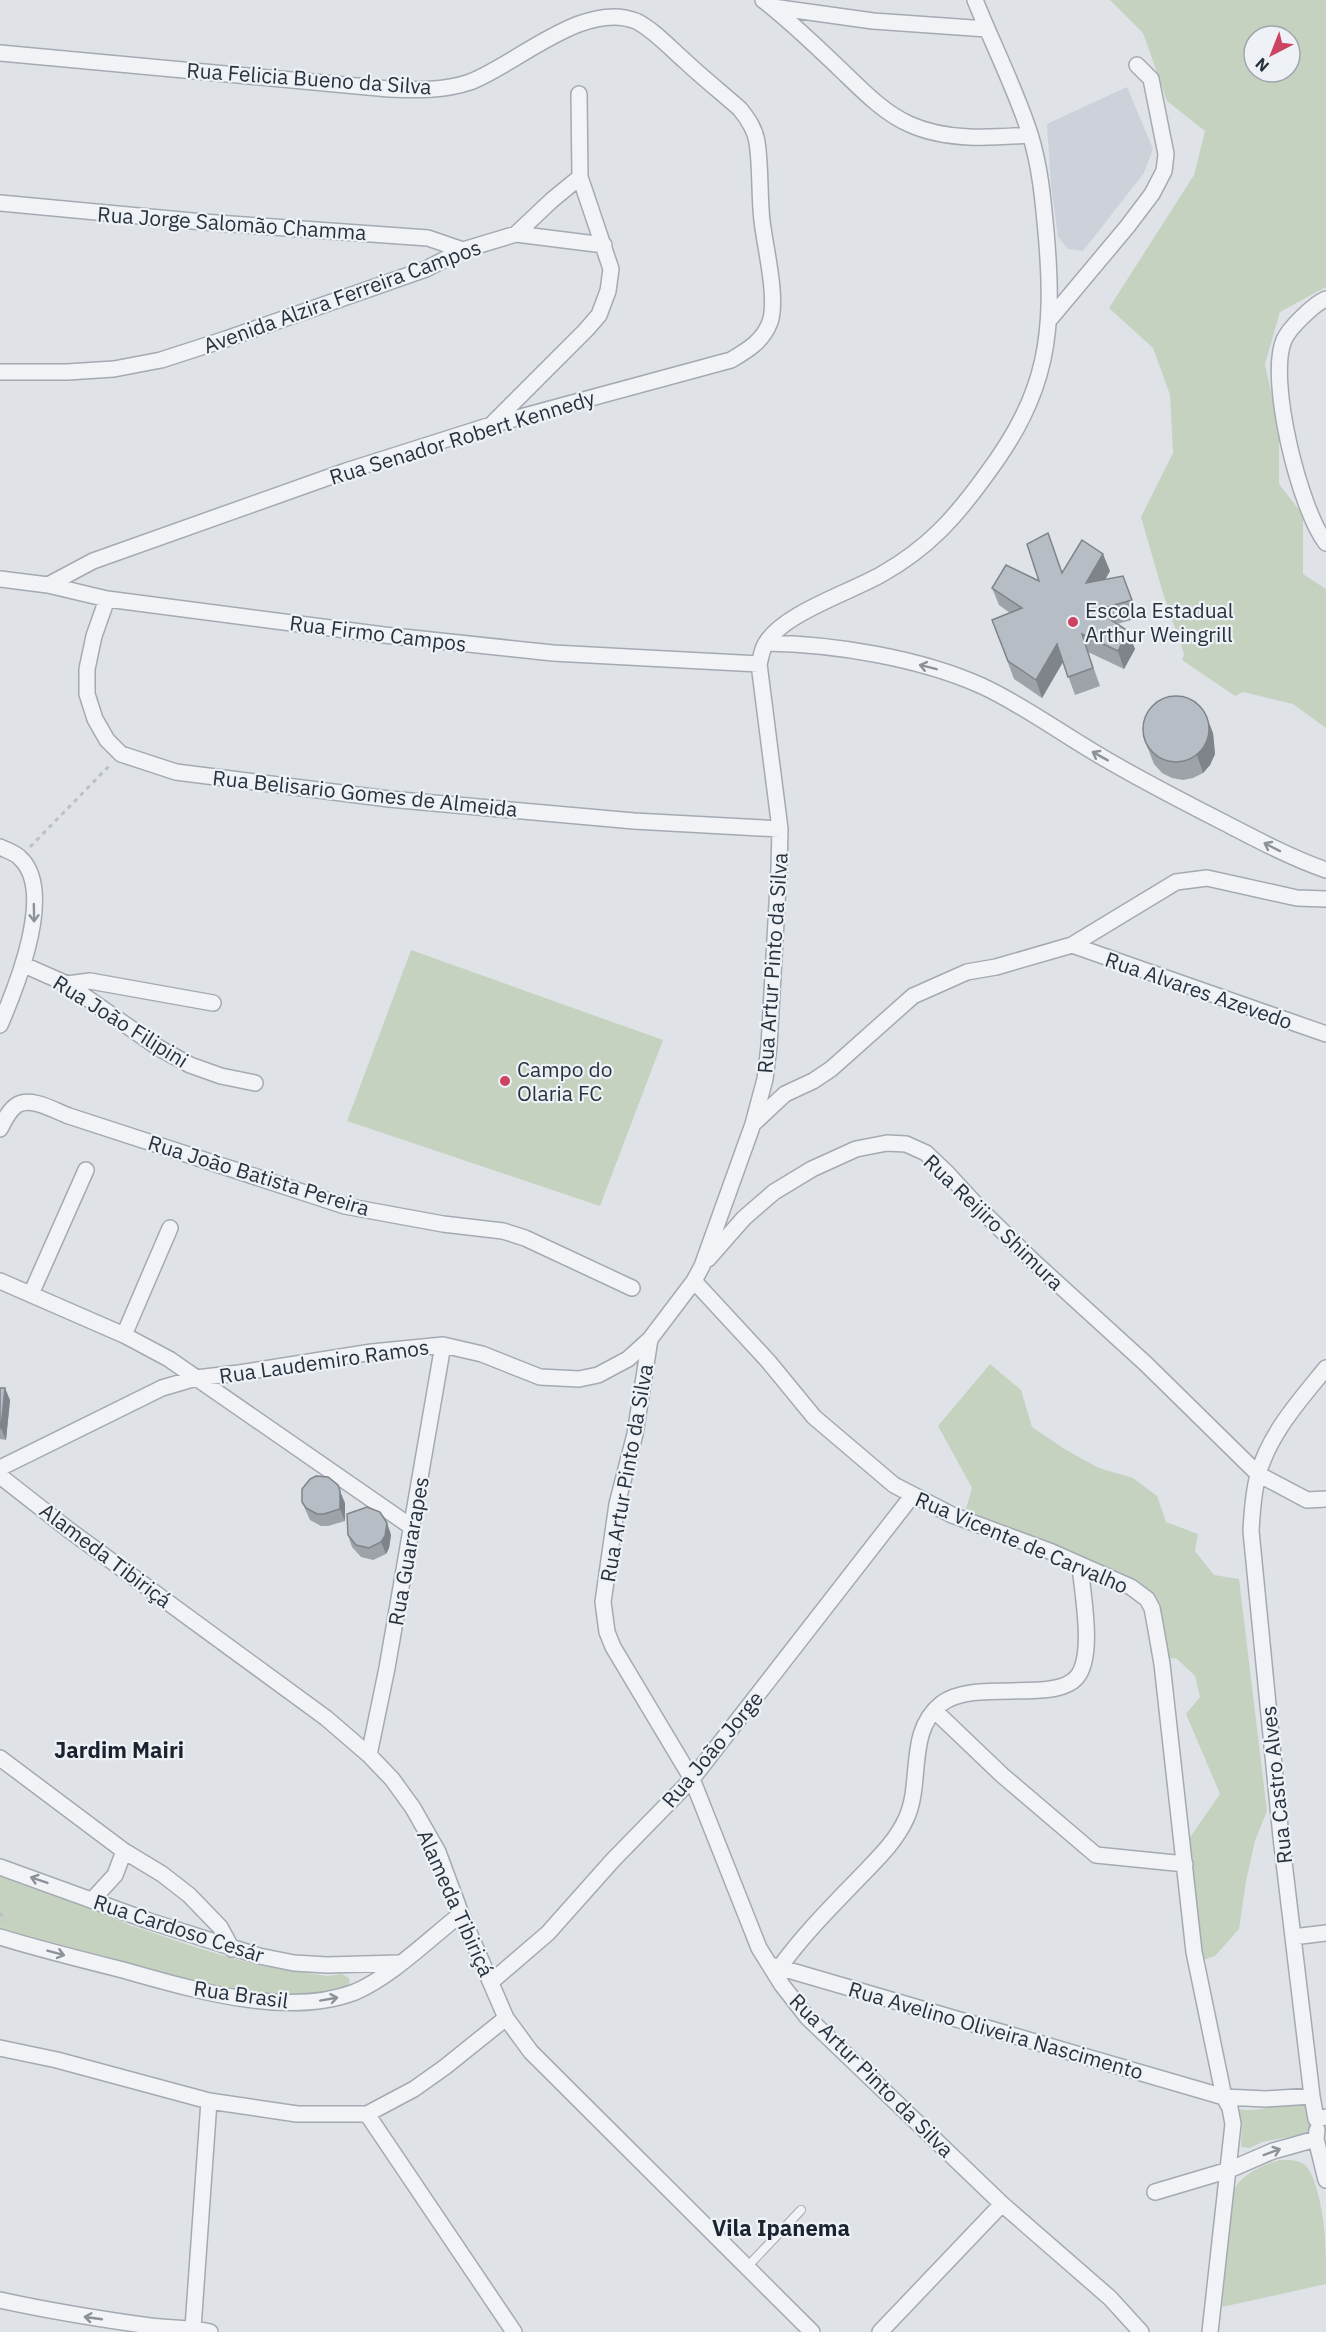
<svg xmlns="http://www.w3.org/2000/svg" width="1326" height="2332" viewBox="0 0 1326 2332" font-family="'IBM Plex Sans',sans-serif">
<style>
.built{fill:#cdd2da}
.green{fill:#c6d2c0;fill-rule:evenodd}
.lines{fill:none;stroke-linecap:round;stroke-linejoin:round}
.service-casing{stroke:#a4aab2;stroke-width:10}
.minor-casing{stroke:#a4aab2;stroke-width:18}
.path{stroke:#bdc1c6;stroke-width:3;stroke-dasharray:4.5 4.5;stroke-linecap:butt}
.service{stroke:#f1f3f6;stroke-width:8}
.minor{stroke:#f1f3f6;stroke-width:15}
.wall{fill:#9da3a9}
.shaded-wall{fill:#7f848a}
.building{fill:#b6bdc5;stroke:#7f848a;stroke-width:1.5}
.oneway{stroke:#8c929a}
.poi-dot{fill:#cc4462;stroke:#eef2f6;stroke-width:2}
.labels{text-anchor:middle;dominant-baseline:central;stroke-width:4.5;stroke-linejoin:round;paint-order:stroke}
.street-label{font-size:21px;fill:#28323f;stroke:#eef2f6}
.poi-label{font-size:21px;fill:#28323f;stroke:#eef2f6;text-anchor:start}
.neighbourhood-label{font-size:22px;font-weight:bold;fill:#1a232f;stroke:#eef2f6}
</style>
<rect width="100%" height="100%" fill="#dfe3e8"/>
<path class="built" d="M 1127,87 L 1153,149 L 1144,173 L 1083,251 L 1068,249 L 1058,237 L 1051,186 L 1047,124 Z"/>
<path class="green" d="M 1110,0 L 1326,0 L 1326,287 L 1280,312 L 1265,364 L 1279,428 L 1279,484 L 1303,515 L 1303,574 L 1326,589 L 1326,728 L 1293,704 L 1243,692 L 1235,696 L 1182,660 L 1184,654 L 1162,590 L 1141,517 L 1173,453 L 1170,395 L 1153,348 L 1109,308 L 1194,175 L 1205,131 L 1167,101 L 1143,33 ZM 1254,36 L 1290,36 L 1290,72 L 1254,72 Z
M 411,950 L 663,1040 L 600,1206 L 347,1121 Z
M 990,1364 L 1021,1390 L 1032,1427 L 1066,1450 L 1099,1468 L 1133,1478 L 1157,1496 L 1166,1522 L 1198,1534 L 1195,1551 L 1214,1575 L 1239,1579 L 1267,1811 L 1255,1841 L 1246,1881 L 1239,1929 L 1215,1956 L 1203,1960 L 1186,1843 L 1220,1794 L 1186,1714 L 1200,1697 L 1195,1676 L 1176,1658 L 1164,1659 L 1153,1605 L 965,1512 L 972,1488 L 938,1426 Z
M 0,1876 L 69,1899 L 132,1926 L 198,1948 L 257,1965 L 327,1976 L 342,1974 L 349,1978 L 350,1984 L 325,1996 L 260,1995 L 158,1975 L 0,1931 Z
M 1287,2103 L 1306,2104 L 1311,2116 L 1309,2133 L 1262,2142 L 1250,2148 L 1241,2147 L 1242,2124 L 1237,2109 C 1255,2112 1270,2108 1287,2103 Z
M 1280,2160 C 1289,2160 1299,2159 1306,2166 C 1311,2171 1314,2180 1316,2187 C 1326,2220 1326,2250 1326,2284 L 1222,2307 L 1232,2193 C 1240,2175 1261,2165 1280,2160 Z"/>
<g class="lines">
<g class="service-casing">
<path id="service" d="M 748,2266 L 801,2210"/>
</g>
<g class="minor-casing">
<path id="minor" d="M 763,0 C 789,20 814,44 838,67 C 859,87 882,112 909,124 C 946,141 991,138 1030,135
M 975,0 C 993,45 1015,88 1030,134 C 1040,166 1043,199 1046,232 C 1055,334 1048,392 986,475 C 955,518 928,548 882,574 C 851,592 784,613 766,643 C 762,648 761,658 759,664 L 780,829 L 779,868 L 769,1046 L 765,1079 L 753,1124 L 702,1266 L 694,1281 L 650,1339 L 635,1434 L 617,1504 L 603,1602 L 607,1632 L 613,1647 L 692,1779 L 759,1948 L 782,1985 L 807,2017 L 1002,2204 L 1110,2298 L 1141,2332
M 773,7 L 873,21 L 987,29
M 0,53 L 389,89 C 416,90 444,91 470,82 C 517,64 584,0 636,21 C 654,30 670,48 685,61 C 703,78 722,93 740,109 C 748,119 755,129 757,142 C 761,168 759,195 762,221 C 765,247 778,298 770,322 C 763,341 748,350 731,360 L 491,425 L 346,471 L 93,561 L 48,585
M 0,203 L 203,222 L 428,238 L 463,250
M 516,234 L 604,245
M 1326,299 C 1314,304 1289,328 1284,340 C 1267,379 1300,510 1326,543
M 1050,319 L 1127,227 L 1152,194 L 1164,171 L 1166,154 L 1151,79 L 1137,65
M 0,372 L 67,372 L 114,369 L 161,360 L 226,339 L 426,269 L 463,250 L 516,234 L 552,200 L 580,177
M 491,425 L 586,330 L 599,315 L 608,291 L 611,269 L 580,177 L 579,94
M 0,579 L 48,585 L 107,599 L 384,635 L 553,653 L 759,664
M 107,599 L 94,636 L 87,669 L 87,694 L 95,719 L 107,740 L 121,754 L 176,772 L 389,799 L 634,821 L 780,829
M 766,643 C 834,644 920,658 982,686 C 1021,704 1055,729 1092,751 C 1133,776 1176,798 1219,820 C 1254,838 1289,857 1326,870
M 0,847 C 6,850 16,853 20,858 C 56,891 16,988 0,1025
M 1072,945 L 1326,1034
M 24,965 L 67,984 L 159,1048 L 190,1065 L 221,1076 L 255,1083
M 67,984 L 90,981 L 213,1003
M 753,1124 L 785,1094 L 813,1081 L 831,1069 L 913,996 L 967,972 L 996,967 L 1072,945 L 1176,882 L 1207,878 L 1297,898 L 1326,899
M 0,1129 C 4,1121 9,1110 17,1105 C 31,1096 55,1111 69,1116 L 345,1206 L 443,1224 L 503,1231 L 525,1238 L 632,1288
M 708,1259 L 744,1218 L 774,1192 L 812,1169 L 856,1149 L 887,1143 L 906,1144 L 926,1153 L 948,1174 L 983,1212 L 1033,1261 L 1146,1364 L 1258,1474 L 1307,1500 L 1326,1499
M 0,1281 L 124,1335 L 169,1359 L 413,1528
M 694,1281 L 768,1361 L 814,1417 L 894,1485 L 952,1515 L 1052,1552 L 1131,1587 L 1147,1599 L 1152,1608 L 1155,1624 L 1162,1664 L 1194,1952 L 1224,2097 L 1230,2108 L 1233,2124 L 1210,2332
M 31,1294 L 86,1170
M 124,1335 L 170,1228
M 1326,1368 C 1300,1400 1269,1434 1258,1475 C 1253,1494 1252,1512 1251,1531 L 1281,1837 L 1312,2096 L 1316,2119 L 1326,2117
M 0,1468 L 162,1388 L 196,1378 L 239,1373 L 372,1352 L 443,1345 L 482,1354 L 540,1377 L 579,1379 L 598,1375 L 628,1359 L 650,1339
M 0,1476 L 69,1530 L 326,1718 L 369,1755 L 392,1779 L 413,1808 L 438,1852 L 461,1914 L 506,2018 L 531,2052 L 812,2332
M 935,1711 L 1002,1775 L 1096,1855 L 1185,1864
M 369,1755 L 387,1668 L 443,1345
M 0,1758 L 124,1851 L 162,1874 L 189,1895 L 220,1927 L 232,1949
M 0,1867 L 149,1921 L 259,1956 L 294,1963 L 327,1965 L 399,1963
M 93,1899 L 115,1875 L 124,1851
M 0,1937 C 39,1949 79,1959 119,1969 C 188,1988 285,2019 355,1992 C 392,1976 429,1939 461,1914
M 1293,1937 L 1326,1933
M 771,1965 L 1224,2097 L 1266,2099 L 1312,2096
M 780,1967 C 802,1936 831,1907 858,1879 C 876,1860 895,1843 906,1819 C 923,1783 906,1732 941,1704 C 974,1678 1055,1704 1077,1677 C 1095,1655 1082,1592 1080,1565
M 491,1982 L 548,1933 L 613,1860 L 692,1779 L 912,1496
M 0,2048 L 57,2060 L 209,2101 L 297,2114 L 367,2114 L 414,2089 L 445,2067 L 506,2018
M 367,2114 L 514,2332
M 1317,2130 L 1316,2139 L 1326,2180
M 1155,2192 L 1229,2170 L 1273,2151 L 1316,2139
M 0,2300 C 50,2311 100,2319 150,2326 C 171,2329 190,2327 210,2332
M 193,2328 L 209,2101
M 880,2332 L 1002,2204"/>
</g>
<path class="path" d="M 30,847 L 109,766
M 0,1913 L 6,1921"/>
<use href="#service" class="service"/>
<use href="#minor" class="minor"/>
</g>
<path class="wall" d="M 1110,571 L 1105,580 L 1123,576 L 1139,618 L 1117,624 L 1135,649 L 1124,669 L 1088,652 L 1100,686 L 1075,695 L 1063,662 L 1042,698 L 1014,679 L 992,620 L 1010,613 L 999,605 L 992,588 L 1039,581 L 1062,573 Z
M 1213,733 L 1215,754 L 1210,765 L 1203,773 L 1193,778 L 1183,780 L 1172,778 L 1162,773 L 1154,764 L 1143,736 Z
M 0,1388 L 10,1400 L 6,1440 L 0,1439 Z
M 302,1502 L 345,1503 L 345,1521 L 328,1526 L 321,1526 L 310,1520 Z
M 387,1523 L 391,1535 L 389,1548 L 386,1554 L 373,1560 L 361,1557 L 352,1547 L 348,1535 Z"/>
<path class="shaded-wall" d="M 1103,554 L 1110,571 L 1092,601 L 1086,583 Z
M 1128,631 L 1135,649 L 1124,669 L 1118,651 Z
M 1057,644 L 1063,662 L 1042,698 L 1036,680 Z
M 1206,715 L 1213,733 L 1215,754 L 1210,765 L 1203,773 L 1197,755 Z
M 5,1388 L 10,1400 L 6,1440 L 1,1428 Z
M 340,1491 L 345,1503 L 345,1521 L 340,1509 Z
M 387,1523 L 391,1535 L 389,1548 L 386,1554 L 381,1542 Z"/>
<path class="building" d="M 1048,533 L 1062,573 L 1082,540 L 1103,554 L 1086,583 L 1123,576 L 1132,600 L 1096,610 L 1128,631 L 1118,651 L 1082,634 L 1093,668 L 1068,677 L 1057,644 L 1036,680 L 1008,661 L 992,620 L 1022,608 L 992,588 L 1006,565 L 1039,581 L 1027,544 Z
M1143 729a33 33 0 1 1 66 0a33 33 0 1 1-66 0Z
M 0,1388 L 5,1388 L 1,1428 L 0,1428 Z
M 316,1476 L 328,1477 L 338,1485 L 340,1491 L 340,1509 L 324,1514 L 317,1514 L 306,1508 L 302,1502 L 302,1489 L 310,1479 Z
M 367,1507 L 380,1512 L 387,1523 L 385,1536 L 381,1542 L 369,1548 L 356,1545 L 348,1535 L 347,1514 Z"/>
<defs><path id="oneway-shaft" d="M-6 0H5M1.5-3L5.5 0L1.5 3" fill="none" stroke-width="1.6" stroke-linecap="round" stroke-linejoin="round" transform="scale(1.5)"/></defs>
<g class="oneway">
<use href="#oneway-shaft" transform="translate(928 667) rotate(-166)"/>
<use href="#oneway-shaft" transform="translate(1100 756) rotate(-151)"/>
<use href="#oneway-shaft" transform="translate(1272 847) rotate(-153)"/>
<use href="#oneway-shaft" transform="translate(34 913) rotate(89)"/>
<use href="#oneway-shaft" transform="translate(39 1880) rotate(-161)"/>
<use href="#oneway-shaft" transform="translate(56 1953) rotate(15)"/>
<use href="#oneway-shaft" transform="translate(329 1999) rotate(-10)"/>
<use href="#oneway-shaft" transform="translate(1272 2152) rotate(-20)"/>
<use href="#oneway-shaft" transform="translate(93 2318) rotate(-172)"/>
</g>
<g class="poi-dot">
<circle cx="1073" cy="622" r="6"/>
<circle cx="505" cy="1081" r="6"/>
</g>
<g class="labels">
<g class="street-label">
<text transform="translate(309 78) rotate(4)">Rua Felicia Bueno da Silva</text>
<text transform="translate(232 223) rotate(4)">Rua Jorge Salomão Chamma</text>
<text transform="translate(342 296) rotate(-20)">Avenida Alzira Ferreira Campos</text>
<text transform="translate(462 437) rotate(-17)">Rua Senador Robert Kennedy</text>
<text transform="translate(378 633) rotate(7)">Rua Firmo Campos</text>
<text transform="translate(365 793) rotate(6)">Rua Belisario Gomes de Almeida</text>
<text transform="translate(772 963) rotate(-86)">Rua Artur Pinto da Silva</text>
<text transform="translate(1199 990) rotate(19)">Rua Alvares Azevedo</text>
<text transform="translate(121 1021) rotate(32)">Rua João Filipini</text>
<text transform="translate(259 1175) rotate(17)">Rua João Batista Pereira</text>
<text transform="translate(994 1222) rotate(44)">Rua Reijiro Shimura</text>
<text transform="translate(324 1361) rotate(-8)">Rua Laudemiro Ramos</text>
<text transform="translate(626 1473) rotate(-80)">Rua Artur Pinto da Silva</text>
<text transform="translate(1022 1542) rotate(23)">Rua Vicente de Carvalho</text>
<text transform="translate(408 1551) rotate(-80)">Rua Guararapes</text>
<text transform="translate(106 1555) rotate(37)">Alameda Tibiriçá</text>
<text transform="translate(712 1749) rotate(-50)">Rua João Jorge</text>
<text transform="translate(1276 1785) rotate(-96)">Rua Castro Alves</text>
<text transform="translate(456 1903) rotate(66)">Alameda Tibiriçá</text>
<text transform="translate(179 1928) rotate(18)">Rua Cardoso Cesár</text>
<text transform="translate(241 1994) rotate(8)">Rua Brasil</text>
<text transform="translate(996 2030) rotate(16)">Rua Avelino Oliveira Nascimento</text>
<text transform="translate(872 2075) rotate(45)">Rua Artur Pinto da Silva</text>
</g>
<g class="poi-label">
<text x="1085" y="610">Escola Estadual<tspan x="1085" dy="24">Arthur Weingrill</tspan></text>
<text x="517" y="1069">Campo do<tspan x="517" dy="24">Olaria FC</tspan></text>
</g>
<g class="neighbourhood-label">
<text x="119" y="1749">Jardim Mairi</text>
<text x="781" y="2227">Vila Ipanema</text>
</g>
</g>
<g transform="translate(1272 54) rotate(222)"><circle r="28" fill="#eef2f6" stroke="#9fa5ad" stroke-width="1.5"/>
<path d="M0-4.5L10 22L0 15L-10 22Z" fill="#cc4462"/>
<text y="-9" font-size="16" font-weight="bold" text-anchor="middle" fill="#28323f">N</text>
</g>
</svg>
